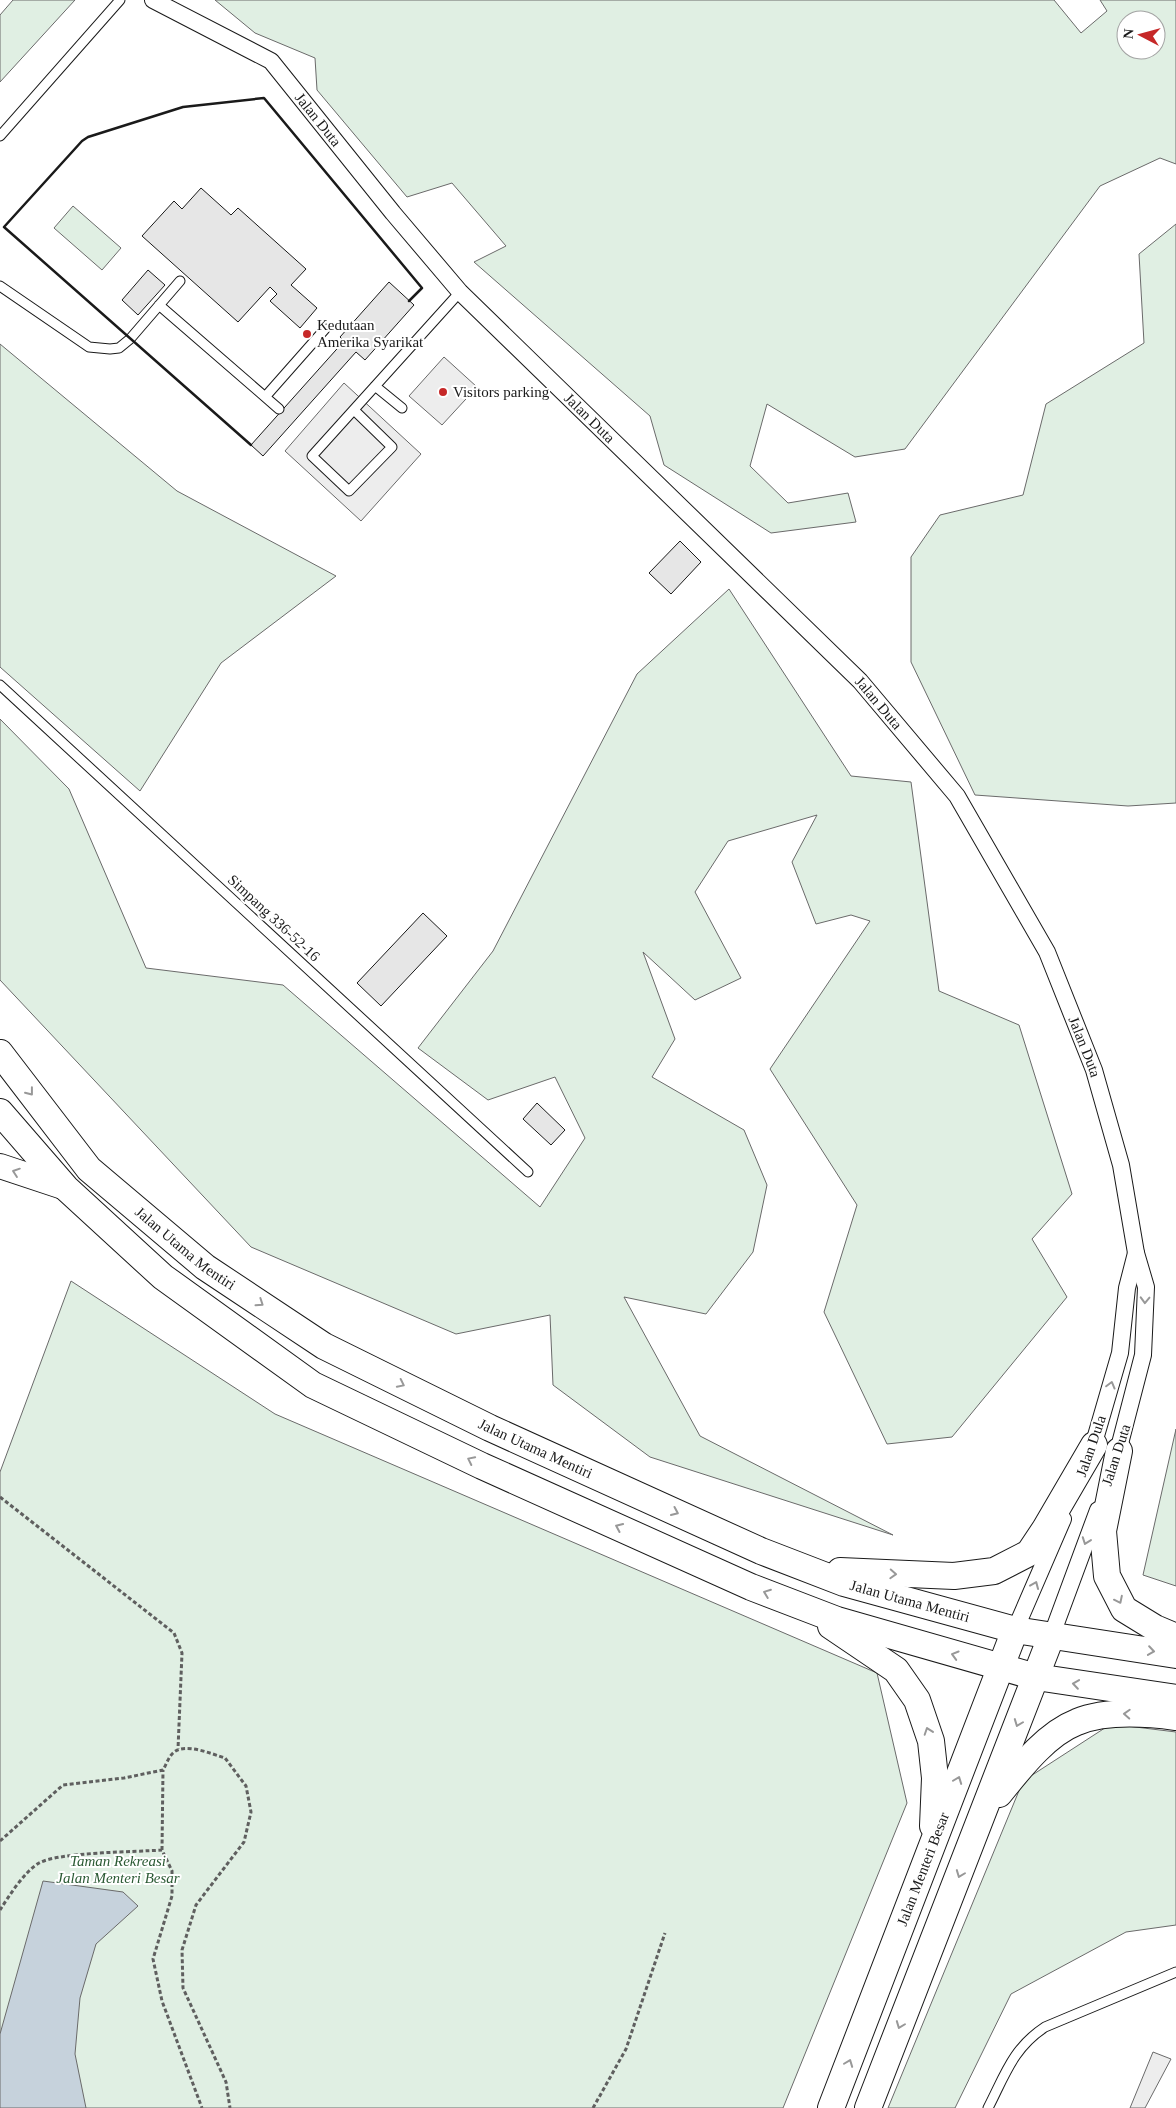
<svg xmlns="http://www.w3.org/2000/svg" width="1176" height="2108" viewBox="0 0 1176 2108" font-family="Georgia,serif">
<style>
.green{fill:#e0efe3;stroke:#6a6a6a;fill-rule:evenodd}
.parking{fill:#ededed;stroke:#6a6a6a}
.water{fill:#c6d2dc;stroke:#6a6a6a}
.building{fill:#e6e6e6;stroke:#1a1a1a}
.lines{fill:none;stroke-linecap:round;stroke-linejoin:round}
.lane-casing{stroke:#1a1a1a;stroke-width:11}
.street-casing{stroke:#1a1a1a;stroke-width:18}
.secondary-casing{stroke:#1a1a1a;stroke-width:26}
.primary-casing{stroke:#1a1a1a;stroke-width:28}
.path{stroke:#5f5f5f;stroke-width:3;stroke-dasharray:4 2.5;stroke-linecap:butt}
.lane{stroke:#fff;stroke-width:9}
.street{stroke:#fff;stroke-width:16}
.secondary{stroke:#fff;stroke-width:24}
.primary{stroke:#fff;stroke-width:26}
.wall{stroke:#1a1a1a;stroke-width:2.5}
.oneway{stroke:#989898}
.poi-dot{fill:#c62828;stroke:#fff;stroke-width:2}
.labels{text-anchor:middle;dominant-baseline:central;stroke-width:4;stroke-linejoin:round;paint-order:stroke}
.street-label{font-size:15px;fill:#1a1a1a;stroke:#fff}
.poi-label{font-size:15px;fill:#1a1a1a;stroke:#fff;text-anchor:start}
.park-label{font-size:15px;font-style:italic;fill:#2b5a34;stroke:#fff}
</style>
<rect width="100%" height="100%" fill="#fff"/>
<path class="green" d="M 13,0 L 75,0 L 0,82 L 0,15 Z
M 215,0 L 1054,0 L 1081,33 L 1107,11 L 1100,0 L 1176,0 L 1176,164 L 1160,158 L 1100,186 L 905,449 L 855,457 L 767,404 L 750,466 L 788,503 L 848,493 L 856,522 L 771,533 L 664,465 L 650,416 L 474,262 L 506,246 L 452,183 L 407,197 L 317,90 L 315,58 L 255,33 ZM 1126,20 L 1156,20 L 1156,50 L 1126,50 Z
M 73,206 L 121,248 L 102,270 L 54,228 Z
M 1176,224 L 1176,803 L 1128,806 L 975,795 L 911,662 L 911,557 L 940,515 L 1023,495 L 1046,404 L 1144,343 L 1139,254 Z
M 0,344 L 177,491 L 336,576 L 221,663 L 140,791 L 0,667 Z
M 729,589 L 851,776 L 911,782 L 939,991 L 1019,1025 L 1072,1194 L 1032,1239 L 1067,1297 L 952,1437 L 887,1444 L 824,1312 L 857,1205 L 770,1069 L 870,921 L 851,915 L 816,924 L 792,862 L 817,815 L 728,841 L 695,892 L 741,978 L 695,1000 L 643,952 L 675,1039 L 652,1077 L 744,1130 L 767,1185 L 753,1252 L 706,1314 L 624,1297 L 700,1436 L 893,1535 L 650,1457 L 553,1385 L 550,1315 L 456,1334 L 251,1247 L 0,980 L 0,719 L 69,789 L 146,968 L 283,985 L 540,1207 L 585,1138 L 555,1077 L 488,1100 L 418,1048 L 493,951 L 637,674 Z
M 71,1281 L 275,1414 L 877,1673 L 907,1803 L 783,2108 L 0,2108 L 0,1472 Z
M 1176,1429 L 1176,1586 L 1143,1575 Z
M 1111,1724 L 1176,1732 L 1176,1925 L 1126,1932 L 1011,1994 L 955,2108 L 888,2108 L 1023,1781 Z"/>
<path class="parking" d="M 444,357 L 477,387 L 442,425 L 409,396 Z
M 344,383 L 421,454 L 361,521 L 285,451 Z
M 1153,2052 L 1171,2059 L 1145,2108 L 1130,2108 Z"/>
<path class="water" d="M 43,1881 L 123,1892 L 138,1906 L 96,1944 L 80,1998 L 75,2054 L 86,2108 L 0,2108 L 0,2034 Z"/>
<path class="building" d="M 201,188 L 231,215 L 238,208 L 306,269 L 291,285 L 317,308 L 300,328 L 270,301 L 277,294 L 270,287 L 238,322 L 142,236 L 174,201 L 182,209 Z
M 148,270 L 165,285 L 138,315 L 122,300 Z
M 389,282 L 414,305 L 365,360 L 356,352 L 263,456 L 251,445 L 344,341 L 340,337 Z
M 680,541 L 701,562 L 671,594 L 649,573 Z
M 423,913 L 447,936 L 381,1006 L 357,983 Z
M 537,1103 L 565,1130 L 551,1145 L 523,1119 Z"/>
<g class="lines">
<g class="lane-casing">
<path id="lane" d="M 0,136 L 120,0
M 0,286 L 89,347 L 110,349 L 119,348 L 130,339 L 180,281
M 159,305 L 279,409
M 375,386 L 402,408
M 265,397 L 325,329
M 354,410 L 392,447 L 349,491 L 312,456 L 460,292
M 0,685 L 528,1172
M 988,2108 C 1005,2075 1013,2048 1045,2027 L 1176,1972"/>
</g>
<g class="street-casing">
<g id="street">
<path id="s1" d="M 153,0 L 271,61 L 393,213 L 460,292 L 860,681 L 957,796 L 1047,952 L 1094,1070 L 1121,1165 L 1136,1253 L 1146,1287 L 1143,1355 L 1116,1459"/>
<path d="M 1091,1453 L 1120,1353 L 1127,1288 L 1136,1253"/>
<path d="M 1015,1630 L 1063,1519"/>
<path d="M 1051,1637 L 1098,1510"/>
</g>
</g>
<g class="secondary-casing">
<path id="secondary" d="M 0,1166 L 66,1188"/>
</g>
<g class="primary-casing">
<g id="primary">
<path id="s2" d="M 0,1053 L 89,1169 L 205,1267 L 324,1346 L 490,1428 L 761,1551 L 844,1583 L 1015,1630 L 1176,1655"/>
<path d="M 0,1112 L 66,1188 L 163,1277 L 313,1385 L 482,1466 L 751,1587 L 837,1620 L 1036,1677 L 1176,1698"/>
<path d="M 1119,1451 L 1103,1531 L 1107,1576 L 1124,1609 L 1155,1628 L 1176,1637"/>
<path d="M 840,1571 L 954,1576 L 994,1571 L 1029,1553 L 1045,1529 L 1094,1445"/>
<path d="M 831,1626 L 896,1670 L 917,1700 L 931,1741 L 935,1778 L 933,1826"/>
<path d="M 999,1794 C 1020,1768 1046,1734 1077,1722 C 1106,1710 1146,1713 1176,1717"/>
<path id="s3" d="M 831,2108 L 1015,1630"/>
<path d="M 868,2108 L 1051,1637"/>
</g>
</g>
<path class="path" d="M 0,1497 L 174,1633 L 182,1653 L 178,1749
M 0,1841 L 63,1785 L 124,1778 L 163,1770 C 166,1765 168,1758 173,1753 C 184,1742 212,1754 225,1758 L 246,1786 L 251,1812 L 244,1842 L 196,1905 L 182,1950 L 183,1988 L 226,2082 L 230,2108
M 162,1850 L 163,1770
M 0,1910 C 9,1896 24,1872 39,1863 C 59,1852 135,1852 162,1850 L 172,1871 L 172,1896 L 153,1959 L 162,2001 L 202,2108
M 593,2108 L 626,2049 L 665,1933"/>
<use href="#lane" class="lane"/>
<use href="#street" class="street"/>
<use href="#secondary" class="secondary"/>
<use href="#primary" class="primary"/>
<path class="wall" d="M 251,445 L 4,227 L 82,141 L 88,137 L 183,107 L 264,98 L 422,288 L 409,301"/>
</g>
<defs><path id="oneway-chevron" d="M-2-3.5L2.5 0L-2 3.5" fill="none" stroke-width="1.6" stroke-linecap="round" stroke-linejoin="round" transform="scale(1.25)"/></defs>
<g class="oneway">
<use href="#oneway-chevron" transform="translate(30 1092) rotate(52)"/>
<use href="#oneway-chevron" transform="translate(16 1172) rotate(-161)"/>
<use href="#oneway-chevron" transform="translate(1145 1300) rotate(92)"/>
<use href="#oneway-chevron" transform="translate(260 1303) rotate(34)"/>
<use href="#oneway-chevron" transform="translate(401 1384) rotate(26)"/>
<use href="#oneway-chevron" transform="translate(1111 1385) rotate(-75)"/>
<use href="#oneway-chevron" transform="translate(471 1460) rotate(-154)"/>
<use href="#oneway-chevron" transform="translate(675 1512) rotate(24)"/>
<use href="#oneway-chevron" transform="translate(619 1527) rotate(-156)"/>
<use href="#oneway-chevron" transform="translate(1086 1541) rotate(110)"/>
<use href="#oneway-chevron" transform="translate(893 1574) rotate(3)"/>
<use href="#oneway-chevron" transform="translate(1035 1585) rotate(-67)"/>
<use href="#oneway-chevron" transform="translate(767 1593) rotate(-159)"/>
<use href="#oneway-chevron" transform="translate(1119 1600) rotate(64)"/>
<use href="#oneway-chevron" transform="translate(1151 1651) rotate(8)"/>
<use href="#oneway-chevron" transform="translate(955 1655) rotate(-164)"/>
<use href="#oneway-chevron" transform="translate(1076 1684) rotate(-172)"/>
<use href="#oneway-chevron" transform="translate(1127 1714) rotate(-177)"/>
<use href="#oneway-chevron" transform="translate(1018 1723) rotate(111)"/>
<use href="#oneway-chevron" transform="translate(928 1731) rotate(-109)"/>
<use href="#oneway-chevron" transform="translate(958 1780) rotate(-69)"/>
<use href="#oneway-chevron" transform="translate(960 1874) rotate(111)"/>
<use href="#oneway-chevron" transform="translate(900 2025) rotate(111)"/>
<use href="#oneway-chevron" transform="translate(849 2063) rotate(-69)"/>
</g>
<g class="poi-dot">
<circle cx="307" cy="334" r="5"/>
<circle cx="443" cy="392" r="5"/>
</g>
<g class="labels">
<g class="street-label">
<text stroke="none"><textPath href="#s1" startOffset="208">Jalan Duta</textPath></text>
<text stroke="none"><textPath href="#s1" startOffset="612">Jalan Duta</textPath></text>
<text stroke="none"><textPath href="#s1" startOffset="1018">Jalan Duta</textPath></text>
<text transform="translate(274 918) rotate(43)">Simpang 336-52-16</text>
<text stroke="none"><textPath href="#s1" startOffset="1422">Jalan Duta</textPath></text>
<text stroke="none"><textPath href="#s2" startOffset="271">Jalan Utama Mentiri</textPath></text>
<text transform="translate(1091 1446) rotate(-71)">Jalan Dula</text>
<text stroke="none"><textPath href="#s2" startOffset="676">Jalan Utama Mentiri</textPath></text>
<text transform="translate(1116 1455) rotate(-72)">Jalan Duta</text>
<text stroke="none"><textPath href="#s2" startOffset="1081">Jalan Utama Mentiri</textPath></text>
<text stroke="none"><textPath href="#s3" startOffset="256">Jalan Menteri Besar</textPath></text>
</g>
<g class="poi-label">
<text x="317" y="325">Kedutaan<tspan x="317" dy="17">Amerika Syarikat</tspan></text>
<text x="453" y="392">Visitors parking</text>
</g>
<g class="park-label">
<text x="118" y="1861">Taman Rekreasi<tspan x="118" dy="17">Jalan Menteri Besar</tspan></text>
</g>
</g>
<g transform="translate(1141 35) rotate(276)"><circle r="24" fill="#ffffff" stroke="#a3a3a3"/>
<path d="M0-4L9 19L0 12L-9 19Z" fill="#c62828"/>
<text y="-8" font-size="14" font-weight="bold" text-anchor="middle" fill="#1a1a1a">N</text>
</g>
</svg>
